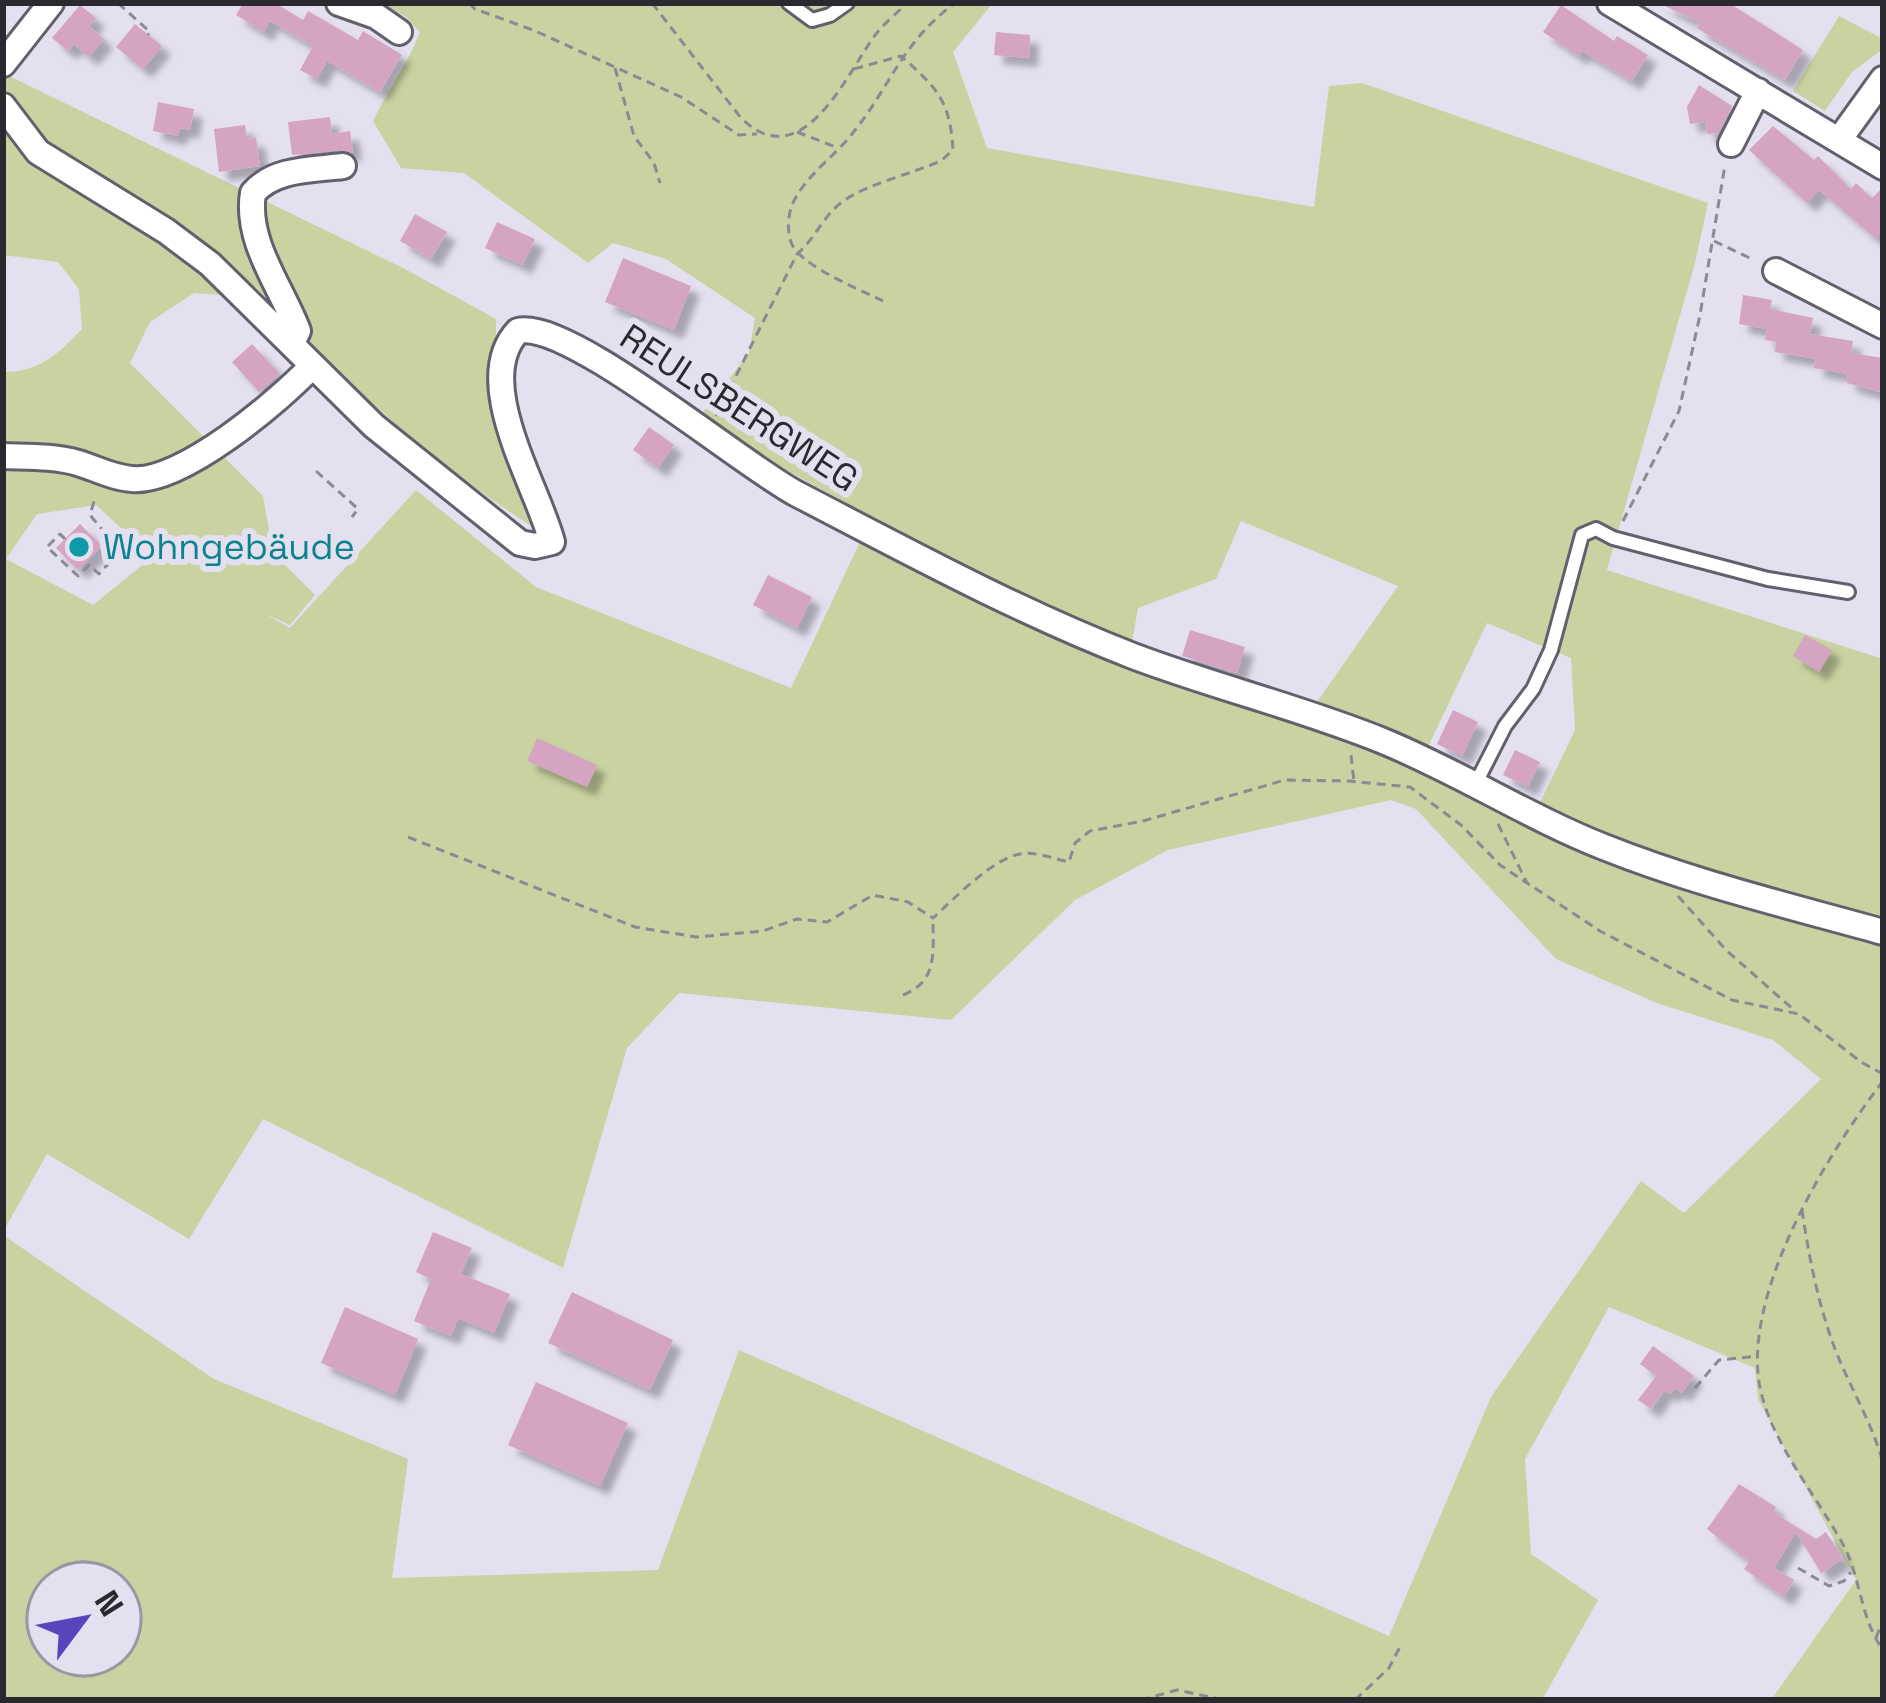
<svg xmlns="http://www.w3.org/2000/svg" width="1886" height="1703" viewBox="0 0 1886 1703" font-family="'Space Grotesk',sans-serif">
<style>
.green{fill:#c9d3a1;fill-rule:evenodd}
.building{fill:#d5a4c2;filter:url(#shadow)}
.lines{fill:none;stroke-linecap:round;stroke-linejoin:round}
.service-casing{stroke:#635f6d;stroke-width:18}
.minor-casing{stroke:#635f6d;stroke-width:30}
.path{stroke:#8b8994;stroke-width:3;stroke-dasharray:9 6;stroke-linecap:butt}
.service{stroke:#fff;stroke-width:12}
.minor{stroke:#fff;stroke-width:24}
.culture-dot{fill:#0f9aa8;stroke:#e4e0f0;stroke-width:4.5}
.labels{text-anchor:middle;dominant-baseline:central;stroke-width:12;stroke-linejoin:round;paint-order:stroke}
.street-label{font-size:36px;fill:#2a292f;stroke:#e4e0f0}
.culture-label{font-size:36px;fill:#0d838f;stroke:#e4e0f0;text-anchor:start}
</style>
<defs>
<filter id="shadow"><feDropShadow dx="9" dy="9" stdDeviation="3" flood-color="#0004"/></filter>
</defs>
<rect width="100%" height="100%" fill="#e4e0f0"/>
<path class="green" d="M 377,3 L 993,3 L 953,52 L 987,148 L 1314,207 L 1329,86 L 1362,83 L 1708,203 L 1695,263 L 1607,570 L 1883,659 L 1883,922 L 1672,864 L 1537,809 L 1575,730 L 1571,658 L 1487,623 L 1425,753 L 1312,709 L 1398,586 L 1241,521 L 1216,579 L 1138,608 L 1131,648 L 1038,607 L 753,452 L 701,415 L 749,353 L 755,318 L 666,259 L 613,243 L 588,263 L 464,173 L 401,168 L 373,121 C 388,90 408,63 420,32 L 405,16 Z
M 1839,16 L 1883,39 L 1883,49 L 1852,72 L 1825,111 L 1793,91 Z
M 3,73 L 405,269 L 496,319 L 495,422 L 533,527 C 429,461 350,386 265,298 L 194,293 L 150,322 L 130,363 L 263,496 L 273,553 L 315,595 L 290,625 L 265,614 L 290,628 L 416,490 L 536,587 L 791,688 L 860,542 L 1048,634 L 1262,713 L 1366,740 L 1603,854 L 1883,939 L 1883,1700 L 1771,1700 L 1856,1580 L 1758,1399 L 1755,1368 L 1609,1307 L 1525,1459 L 1531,1554 L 1598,1600 L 1542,1700 L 3,1700 L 3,1235 L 214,1379 L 408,1459 L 392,1578 L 658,1570 L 739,1350 L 1389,1636 L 1491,1397 L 1641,1181 L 1684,1213 L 1821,1079 L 1773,1040 L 1657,1003 L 1556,959 L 1416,809 L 1391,800 L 1168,850 L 1075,900 L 951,1020 L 679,993 L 627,1048 L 563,1268 L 263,1119 L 189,1239 L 47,1154 L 3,1232 L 3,372 C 39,372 57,355 82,329 L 79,289 L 58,262 L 3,255 ZM 96,505 L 152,557 L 93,605 L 6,559 L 37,514 ZM 48,1583 L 120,1583 L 120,1655 L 48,1655 Z"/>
<path class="building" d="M 243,3 L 275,3 L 303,20 L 308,11 L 358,40 L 363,31 L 402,55 L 380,92 L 327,61 L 317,79 L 300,70 L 313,46 L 270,21 L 264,32 L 236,15 Z
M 1659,3 L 1729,3 L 1803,50 L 1785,80 L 1697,28 L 1700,23 Z
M 80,5 L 96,18 L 89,26 L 104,39 L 89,57 L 74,44 L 68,51 L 52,38 Z
M 1561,5 L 1614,41 L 1617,36 L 1648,55 L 1632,81 L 1582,51 L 1579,56 L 1543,32 Z
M 135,24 L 162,46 L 143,69 L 116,47 Z
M 996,32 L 1030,35 L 1029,58 L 994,55 Z
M 1699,85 L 1732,106 L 1718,133 L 1707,134 L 1705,122 L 1690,124 L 1687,107 Z
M 158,102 L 194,109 L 190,130 L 180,128 L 178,136 L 153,131 Z
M 330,117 L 332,134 L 350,131 L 353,153 L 341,150 L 292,155 L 288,122 Z
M 245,125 L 247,139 L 256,138 L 260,166 L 219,172 L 214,129 Z
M 1773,126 L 1814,160 L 1818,156 L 1851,189 L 1856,183 L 1872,198 L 1883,187 L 1883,229 L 1875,238 L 1819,190 L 1807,203 L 1749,150 Z
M 415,214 L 447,232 L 431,259 L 400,241 Z
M 497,222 L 535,239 L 523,265 L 485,248 Z
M 623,258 L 691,286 L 674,330 L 605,302 Z
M 1743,295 L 1772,300 L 1770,309 L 1813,318 L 1810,334 L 1853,341 L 1851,353 L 1883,358 L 1880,392 L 1847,383 L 1848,374 L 1814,368 L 1816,359 L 1775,352 L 1776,342 L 1765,340 L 1767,329 L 1739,324 Z
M 252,344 L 280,374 L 259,392 L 232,362 Z
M 649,427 L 674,445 L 658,468 L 633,450 Z
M 80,524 L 102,546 L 78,570 L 56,548 Z
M 768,575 L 812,597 L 797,628 L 753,605 Z
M 1190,630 L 1245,647 L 1237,673 L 1182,656 Z
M 1805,635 L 1832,650 L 1819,672 L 1793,656 Z
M 1453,710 L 1478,722 L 1462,756 L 1437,744 Z
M 537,738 L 597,765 L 587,787 L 527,761 Z
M 1515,750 L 1540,762 L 1528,787 L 1503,775 Z
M 433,1232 L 472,1248 L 461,1274 L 510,1294 L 494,1333 L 458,1318 L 451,1336 L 414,1321 L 431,1279 L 416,1272 Z
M 572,1292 L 673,1340 L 650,1390 L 548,1343 Z
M 345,1307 L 418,1339 L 395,1395 L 321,1363 Z
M 1653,1346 L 1694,1376 L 1682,1393 L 1675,1388 L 1670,1394 L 1664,1390 L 1651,1409 L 1638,1400 L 1656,1376 L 1640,1364 Z
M 536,1382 L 628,1423 L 600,1486 L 508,1445 Z
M 1739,1484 L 1776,1507 L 1773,1512 L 1816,1539 L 1826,1532 L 1843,1559 L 1821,1573 L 1796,1532 L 1774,1568 L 1794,1580 L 1784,1597 L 1744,1569 L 1749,1562 L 1707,1529 Z"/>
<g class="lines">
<g class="service-casing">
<path id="service" d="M 789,3 L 812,20 L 830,15 L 847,3
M 1475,785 L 1505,726 L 1533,689 L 1551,650 L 1582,535 L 1596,529 L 1613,538 L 1768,579 L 1848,592"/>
</g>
<g class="minor-casing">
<path id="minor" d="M 339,3 L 376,16 L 399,32
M 1610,3 L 1883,167
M 3,64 L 51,3
M 3,106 L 38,152 L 166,231 L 210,264 L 374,426 L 520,543 L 535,546 L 552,542 C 538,487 470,381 518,331 C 569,319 741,465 797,494 C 907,551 1017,611 1133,656 C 1215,687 1302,708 1383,741 C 1459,772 1528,817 1604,847 C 1694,883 1790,906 1883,932
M 1839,140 L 1883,79
M 1731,144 L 1758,91
M 1776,271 L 1883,326
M 292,343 L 298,331 C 282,288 245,242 253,193 C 275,168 312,170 343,166
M 3,456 C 28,457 54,456 78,463 C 95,468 113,478 132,479 C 181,484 279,401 312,366"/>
</g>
<path class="path" d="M 118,3 L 150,32 L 148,35
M 469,3 L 475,9 L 533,30 L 681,97 L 739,135 L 757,134
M 652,3 L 741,118 C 801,177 845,78 873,38 C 882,25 896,14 907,3
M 615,68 L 634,136 L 654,163 L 660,183
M 797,132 L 838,148
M 1714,241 L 1754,260
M 883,301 C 861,290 798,265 791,242 C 787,230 788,216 792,205 C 804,177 833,158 852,134 C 891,86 901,43 955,3
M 716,416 L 797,254 C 815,239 823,216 842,202 C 870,182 911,175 942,160 L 953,150 C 950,100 937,88 901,56 L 854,69
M 316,471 L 358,509 L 352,517
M 1623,521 L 1679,411 L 1700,315 L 1725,165
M 65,539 L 60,534 L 47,547 L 78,576 L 89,565 L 99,574 L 120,551 L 90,515 L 95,498
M 1351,755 L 1354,782
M 1498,824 L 1527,883 L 1600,931 L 1732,1000 L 1799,1014 L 1861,1062 L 1883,1074
M 408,837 L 635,927 L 696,937 L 763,931 L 797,919 L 827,922 L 873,895 L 908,902 L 933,918 C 954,899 992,859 1020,854 C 1035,851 1055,859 1069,862 L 1075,843 L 1090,831 L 1143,821 L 1285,780 L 1349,781 L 1410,787 L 1461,825 L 1500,865 L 1527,883
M 1678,896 L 1726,950 L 1795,1011
M 903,995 C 938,981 933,953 933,920
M 1883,1081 C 1827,1154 1736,1302 1762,1396 C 1775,1447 1820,1501 1845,1548 C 1861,1581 1861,1620 1883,1650
M 1802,1210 C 1809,1257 1818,1304 1835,1349 C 1850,1388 1872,1422 1883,1463
M 1695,1388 L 1719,1360 L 1758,1356
M 1798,1568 L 1829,1586 L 1844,1581 L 1851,1572
M 1876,1638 L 1883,1619
M 1141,1700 L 1177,1690 L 1224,1700
M 1355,1700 L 1389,1668 L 1402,1643
M 1882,1700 L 1883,1698"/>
<use href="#service" class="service"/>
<use href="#minor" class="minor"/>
</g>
<circle class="culture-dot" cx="79" cy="547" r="12"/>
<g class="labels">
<g class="street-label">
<text transform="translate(739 408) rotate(33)">REULSBERGWEG</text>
</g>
<g class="culture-label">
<text x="103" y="547">Wohngebäude</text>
</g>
</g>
<rect width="1886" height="1703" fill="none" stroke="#2a292f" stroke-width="12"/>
<g transform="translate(84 1619) rotate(58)"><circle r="57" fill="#e4e0f0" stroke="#9a97a3" stroke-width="3"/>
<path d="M0-9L21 45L0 30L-21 45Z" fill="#5845bd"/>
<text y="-18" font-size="33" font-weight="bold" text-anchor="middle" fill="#2a292f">N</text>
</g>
</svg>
